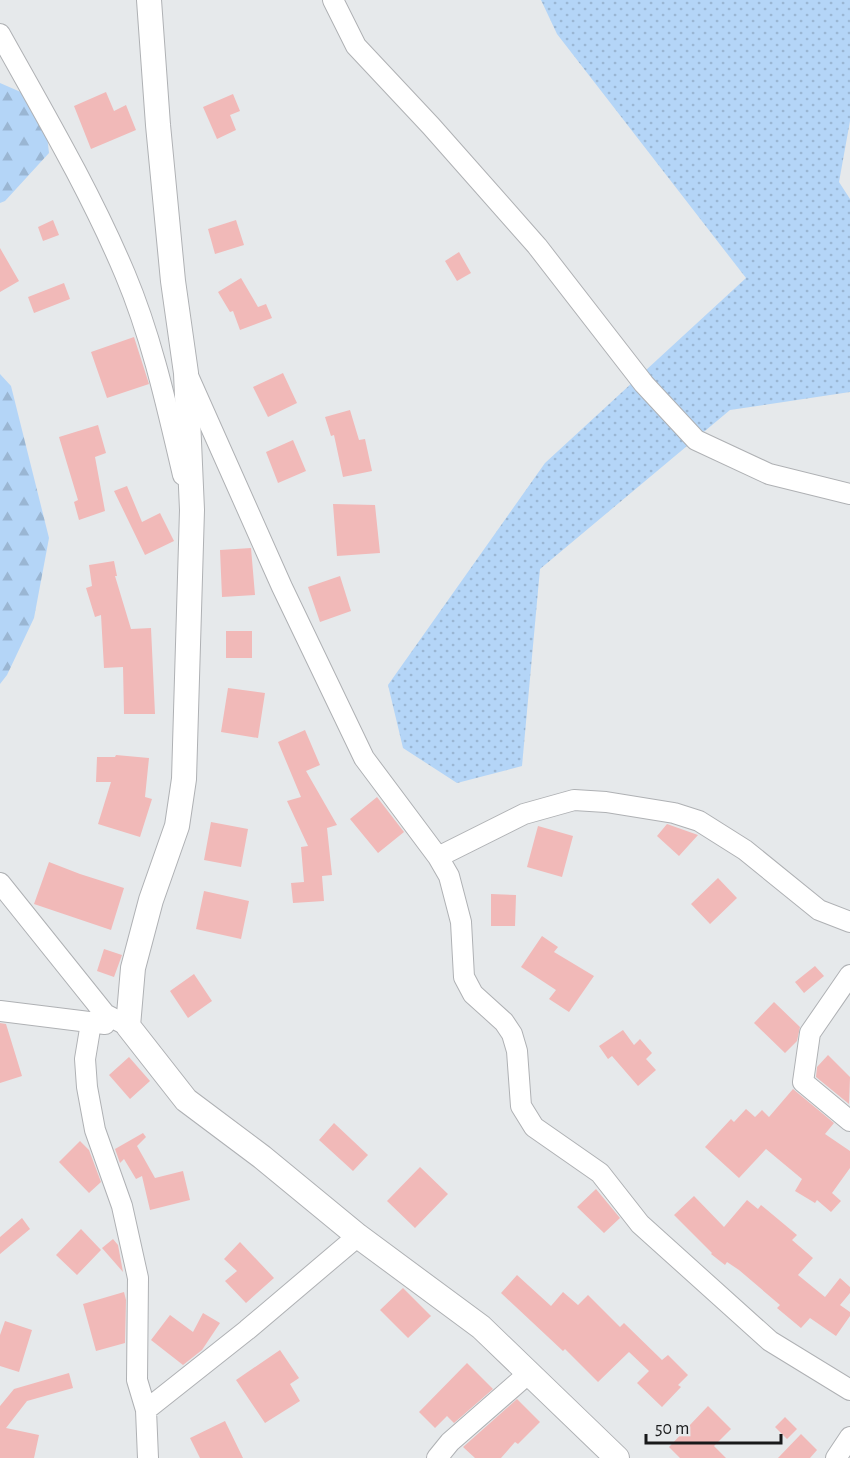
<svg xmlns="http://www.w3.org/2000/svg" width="850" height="1458" viewBox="0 0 850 1458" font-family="'Alegreya Sans',sans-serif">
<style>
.grass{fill:url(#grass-dots)}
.forest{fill:url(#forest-firs)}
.building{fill:#f1b9b8}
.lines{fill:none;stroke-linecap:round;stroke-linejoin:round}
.minor-casing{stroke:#afb1b4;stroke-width:22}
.major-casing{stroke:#afb1b4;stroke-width:26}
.minor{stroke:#fff;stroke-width:20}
.major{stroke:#fff;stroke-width:24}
</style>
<defs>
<pattern id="grass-dots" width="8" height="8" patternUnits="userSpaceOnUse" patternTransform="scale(1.5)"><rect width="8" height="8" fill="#b4d5f7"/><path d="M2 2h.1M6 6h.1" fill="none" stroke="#9ab6d3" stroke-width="1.8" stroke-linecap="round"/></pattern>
<pattern id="forest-firs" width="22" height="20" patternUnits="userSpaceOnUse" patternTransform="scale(1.5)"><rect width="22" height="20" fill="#b4d5f7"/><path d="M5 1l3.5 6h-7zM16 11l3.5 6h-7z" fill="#9ab6d3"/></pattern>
</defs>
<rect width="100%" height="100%" fill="#e6e9eb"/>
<path class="grass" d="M 541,0 L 850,0 L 850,121 L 839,182 L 850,199 L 850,392 L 730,410 L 540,569 L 522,766 L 457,783 L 403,748 L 388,685 L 545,463 L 746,278 L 557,34 Z"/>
<path class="forest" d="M 0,83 L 23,93 L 45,118 L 49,153 L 5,201 L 0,203 Z
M 0,374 L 11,386 L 49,538 L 34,618 L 7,675 L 0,684 Z"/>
<path class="building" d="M 106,92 L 114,111 L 126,105 L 136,130 L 91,149 L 74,106 Z
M 233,94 L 240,111 L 230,115 L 236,130 L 217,139 L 203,107 Z
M 53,220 L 59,235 L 43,241 L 38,227 Z
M 236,220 L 244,245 L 215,254 L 208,229 Z
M 0,248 L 19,281 L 0,292 Z
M 459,252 L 471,273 L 457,281 L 445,261 Z
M 241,278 L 258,307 L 266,304 L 272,318 L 240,330 L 233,311 L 230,312 L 218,292 Z
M 64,283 L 70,299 L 34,313 L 28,297 Z
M 134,337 L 149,384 L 107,398 L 91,352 Z
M 283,373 L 297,403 L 268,417 L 253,387 Z
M 350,410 L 359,440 L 365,439 L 372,471 L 343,477 L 334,435 L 331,436 L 325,417 Z
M 98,425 L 106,453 L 95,457 L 105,511 L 79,520 L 74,502 L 78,500 L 59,437 Z
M 293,440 L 306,471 L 278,483 L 266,452 Z
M 127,486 L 142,522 L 160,513 L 174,541 L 145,555 L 114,491 Z
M 333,504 L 375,505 L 380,553 L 337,556 Z
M 251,548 L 255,595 L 222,597 L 220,550 Z
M 114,561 L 117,576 L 115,576 L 131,629 L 151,628 L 155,714 L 124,714 L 123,667 L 104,668 L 101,615 L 95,617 L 86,588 L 92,586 L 89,565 Z
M 340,576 L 351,611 L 320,622 L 308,587 Z
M 226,631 L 252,631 L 252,658 L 226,658 Z
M 228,688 L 265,693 L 258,738 L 221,732 Z
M 305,730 L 320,765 L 306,771 L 337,825 L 327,828 L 332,875 L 322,876 L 324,901 L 293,903 L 291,883 L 304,882 L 301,847 L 308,846 L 287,801 L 301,797 L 278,742 Z
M 116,755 L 149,758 L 145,797 L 152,799 L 140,837 L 98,824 L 111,782 L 96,782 L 97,757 L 115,757 Z
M 377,797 L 404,832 L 378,853 L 350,819 Z
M 211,822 L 248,829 L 241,867 L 204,860 Z
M 667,824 L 698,835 L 679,856 L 657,836 Z
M 538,826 L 573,836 L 562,877 L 527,867 Z
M 49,862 L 80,874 L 124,888 L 111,930 L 34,904 Z
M 718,878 L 737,898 L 710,924 L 691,904 Z
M 204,891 L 249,901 L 241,939 L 196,929 Z
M 491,894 L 516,895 L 515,926 L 491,926 Z
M 542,936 L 558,947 L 554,952 L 594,976 L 569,1012 L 549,999 L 556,990 L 521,967 Z
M 104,949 L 122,955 L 114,977 L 97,971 Z
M 815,966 L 824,976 L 804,993 L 795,982 Z
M 194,974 L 212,1001 L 188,1018 L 170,991 Z
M 774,1002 L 800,1027 L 797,1041 L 785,1053 L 754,1023 Z
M 0,1023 L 6,1024 L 22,1076 L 0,1083 Z
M 623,1030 L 634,1045 L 640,1039 L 652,1053 L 646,1059 L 656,1070 L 638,1086 L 612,1056 L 608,1059 L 599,1046 Z
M 828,1055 L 850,1077 L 849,1104 L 816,1077 L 817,1067 Z
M 129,1057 L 150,1081 L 130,1099 L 109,1075 Z
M 793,1089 L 834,1123 L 825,1134 L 850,1151 L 850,1168 L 832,1193 L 841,1201 L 831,1212 L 817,1200 L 815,1203 L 795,1191 L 802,1179 L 766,1149 L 739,1178 L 705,1147 L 731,1119 L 734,1122 L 746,1109 L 755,1117 L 762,1110 L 769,1117 Z
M 334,1123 L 368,1155 L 353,1171 L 319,1140 Z
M 143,1133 L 146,1137 L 137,1146 L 155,1178 L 183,1171 L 190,1200 L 150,1210 L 142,1176 L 136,1179 L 124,1159 L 120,1163 L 115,1149 Z
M 80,1141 L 89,1150 L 101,1182 L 89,1193 L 59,1162 Z
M 420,1167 L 448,1194 L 415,1228 L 387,1201 Z
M 596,1189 L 620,1218 L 604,1233 L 577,1207 Z
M 694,1196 L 724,1227 L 747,1200 L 758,1209 L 761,1205 L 797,1235 L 792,1240 L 813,1258 L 798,1275 L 825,1297 L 840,1278 L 850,1287 L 850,1293 L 840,1305 L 850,1312 L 850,1316 L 836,1336 L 810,1318 L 801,1328 L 777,1308 L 780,1305 L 739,1270 L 727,1262 L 725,1265 L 711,1254 L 712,1253 L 674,1215 Z
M 22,1218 L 30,1229 L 0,1254 L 0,1237 Z
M 81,1229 L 101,1250 L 77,1275 L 56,1255 Z
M 113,1239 L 118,1245 L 123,1272 L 102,1248 Z
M 240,1242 L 274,1278 L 246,1303 L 225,1281 L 237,1271 L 224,1259 Z
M 517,1275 L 551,1306 L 563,1292 L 578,1305 L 588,1295 L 620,1327 L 624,1323 L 662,1360 L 668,1355 L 688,1375 L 678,1385 L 681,1387 L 662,1407 L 637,1383 L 649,1371 L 629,1352 L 598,1382 L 565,1349 L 563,1351 L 501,1293 Z
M 403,1288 L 431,1316 L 408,1338 L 380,1310 Z
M 124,1292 L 126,1300 L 125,1343 L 96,1351 L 83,1304 Z
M 203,1313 L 220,1323 L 202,1350 L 183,1365 L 151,1340 L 170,1315 L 193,1332 Z
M 5,1321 L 32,1330 L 19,1372 L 0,1366 L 0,1335 Z
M 280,1350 L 299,1378 L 290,1384 L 300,1401 L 265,1423 L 236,1380 Z
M 467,1363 L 493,1389 L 454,1423 L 447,1416 L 435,1428 L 419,1412 Z
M 69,1373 L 73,1388 L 27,1401 L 6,1428 L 39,1435 L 34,1458 L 0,1458 L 0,1406 L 14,1389 Z
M 517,1399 L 540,1422 L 518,1444 L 515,1442 L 501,1458 L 475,1458 L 463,1447 Z
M 708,1406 L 731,1429 L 714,1446 L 726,1458 L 680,1458 L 669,1447 Z
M 785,1417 L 797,1429 L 787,1439 L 775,1427 Z
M 225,1421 L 243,1458 L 200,1458 L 190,1438 Z
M 801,1434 L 817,1450 L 810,1458 L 778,1458 Z"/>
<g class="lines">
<g class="minor-casing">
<path id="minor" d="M 333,0 L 356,46 L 431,126 L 537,246 L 644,384 L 696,440 L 769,474 L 850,494
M 0,34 C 44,113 90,191 125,274 C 152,338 167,407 183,475
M 189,378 L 282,587 L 364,758 L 438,857 L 449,876 L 461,922 L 464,977 L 473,994 L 504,1022 L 512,1034 L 517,1051 L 521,1106 L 534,1127 L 600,1173 L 640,1224 L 770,1341 L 850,1390
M 438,857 L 524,814 L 574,800 L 606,802 L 674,813 L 699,821 L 745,850 L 819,910 L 850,922
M 0,883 L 105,1014 L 128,1026
M 850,975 L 810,1033 L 803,1082 L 850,1121
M 0,1011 L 105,1024
M 91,1023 L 85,1059 L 87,1087 L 95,1130 L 122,1206 L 138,1278 L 137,1380 L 146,1410 L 148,1458
M 146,1410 L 247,1330 L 358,1236
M 437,1458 L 450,1442 L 529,1373
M 836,1458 L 850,1437"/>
</g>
<g class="major-casing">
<path id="major" d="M 149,0 L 158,125 L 173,281 L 186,373 L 192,510 L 184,779 L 177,826 L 151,900 L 133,968 L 128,1026 L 186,1100 L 262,1157 L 358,1236 L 481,1327 L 617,1458"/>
</g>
<use href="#minor" class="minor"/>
<use href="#major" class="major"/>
</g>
<path d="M646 1434v9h135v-9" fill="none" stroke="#18191a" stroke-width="3"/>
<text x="655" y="1434" font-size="18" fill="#18191a" stroke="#e6e9eb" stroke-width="4.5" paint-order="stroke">50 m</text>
</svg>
